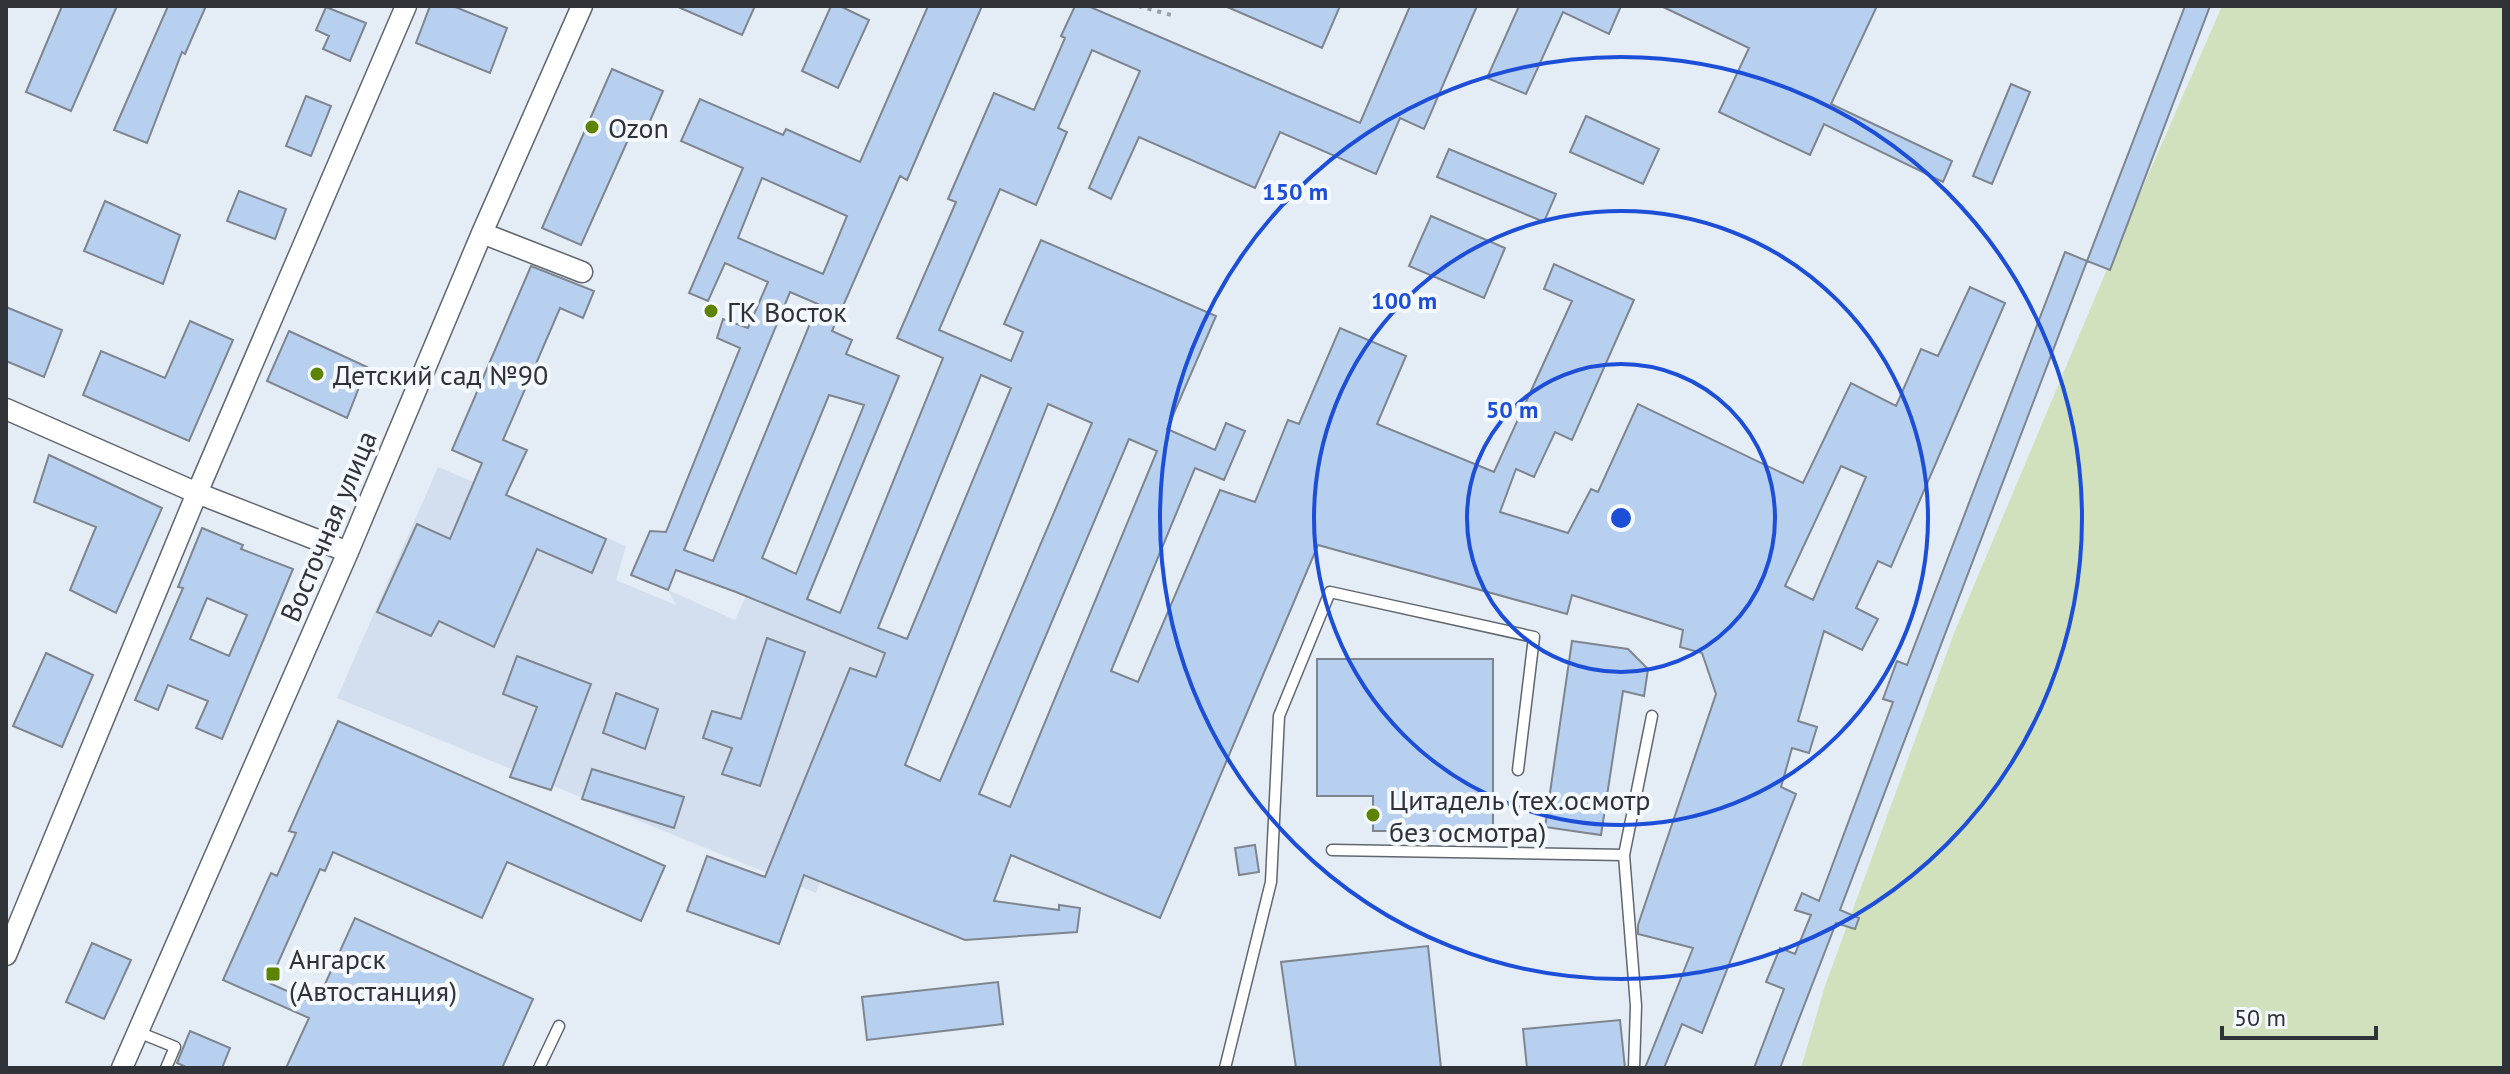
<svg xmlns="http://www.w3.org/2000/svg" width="2510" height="1074" viewBox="0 0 2510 1074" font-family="'PT Sans',sans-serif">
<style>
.built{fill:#d3dfef}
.green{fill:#d1e1bd}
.building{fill:#b8d0ef;stroke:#7e858e;stroke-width:2;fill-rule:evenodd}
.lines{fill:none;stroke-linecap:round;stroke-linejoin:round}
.lane-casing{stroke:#5f666e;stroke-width:13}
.street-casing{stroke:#5f666e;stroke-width:23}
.path{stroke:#999fa6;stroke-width:4;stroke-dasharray:4 6;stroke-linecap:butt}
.lane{stroke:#fff;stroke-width:10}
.street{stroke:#fff;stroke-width:20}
.ring{fill:none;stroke:#1d4ed8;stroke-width:4}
.poi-dot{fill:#5d8302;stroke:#f4f9ff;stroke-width:3}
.labels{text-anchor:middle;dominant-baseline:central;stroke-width:8;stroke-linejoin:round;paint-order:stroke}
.poi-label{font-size:28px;fill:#2f3236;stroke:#f4f9ff;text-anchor:start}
.street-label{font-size:28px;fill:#2f3236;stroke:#f4f9ff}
.centre{fill:#1d4ed8;stroke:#f4f9ff;stroke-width:4}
.ring-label{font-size:24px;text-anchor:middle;font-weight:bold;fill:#1d4ed8;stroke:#f4f9ff;stroke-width:8;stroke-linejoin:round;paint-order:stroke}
</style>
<rect width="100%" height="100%" fill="#e4ecf6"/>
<path class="built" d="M 438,467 L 626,546 L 616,580 L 676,605 L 668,590 L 735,620 L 754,579 L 907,639 L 816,893 L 337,698 Z"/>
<path class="green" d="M 2222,6 L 2504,6 L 2504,1068 L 1801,1068 L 1825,986 L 1954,633 L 2105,274 Z"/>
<path class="building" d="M 62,6 L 117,6 L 71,111 L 26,92 Z
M 168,6 L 206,6 L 185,54 L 182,52 L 147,143 L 114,130 Z
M 430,6 L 453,6 L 507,28 L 490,73 L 416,43 Z
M 676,6 L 755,6 L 742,35 Z
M 831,6 L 840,6 L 869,20 L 838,88 L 802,71 Z
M 928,6 L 982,6 L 907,180 L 900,176 L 832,331 L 852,340 L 846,354 L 899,376 L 807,599 L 840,613 L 943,358 L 897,338 L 956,202 L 948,199 L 994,93 L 1034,110 L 1065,38 L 1061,36 L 1075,6 L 1088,6 L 1360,123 L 1410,6 L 1477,6 L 1424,129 L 1400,118 L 1376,174 L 1280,132 L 1255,188 L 1139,137 L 1111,199 L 1089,188 L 1140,71 L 1092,50 L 1058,128 L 1067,132 L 1036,205 L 1000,189 L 939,330 L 1011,361 L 1023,332 L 1004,324 L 1041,240 L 1216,316 L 1167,429 L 1215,450 L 1226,423 L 1245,431 L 1224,480 L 1195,468 L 1111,671 L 1138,682 L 1220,490 L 1255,502 L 1288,420 L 1299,424 L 1340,328 L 1406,356 L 1377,424 L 1494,472 L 1572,301 L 1544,289 L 1554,264 L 1634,300 L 1572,440 L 1555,432 L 1534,477 L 1516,469 L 1500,512 L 1568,533 L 1591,489 L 1598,492 L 1638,404 L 1803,483 L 1851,383 L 1896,406 L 1921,349 L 1938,356 L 1970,287 L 2005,303 L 1891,567 L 1878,561 L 1856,608 L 1878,619 L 1862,650 L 1824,631 L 1798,721 L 1817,727 L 1809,753 L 1792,748 L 1781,787 L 1796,794 L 1702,1033 L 1682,1024 L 1664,1068 L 1645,1068 L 1693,948 L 1638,934 L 1638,925 L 1716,694 L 1702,653 L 1680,647 L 1683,630 L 1572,595 L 1567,614 L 1318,545 L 1160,918 L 1011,855 L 994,901 L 1059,910 L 1059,905 L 1080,908 L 1077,932 L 965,940 L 804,875 L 779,944 L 687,911 L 707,856 L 765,877 L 850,668 L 876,677 L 885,653 L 736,592 L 676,570 L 668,590 L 631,575 L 650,531 L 666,532 L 740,348 L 717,338 L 723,319 L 748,328 L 768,282 L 725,263 L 708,301 L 689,293 L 743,168 L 681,141 L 700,99 L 783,135 L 786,129 L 860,162 ZM 762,178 L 847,216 L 823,274 L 738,238 ZM 790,292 L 818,304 L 713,561 L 684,550 ZM 981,375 L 1011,388 L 907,639 L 878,628 ZM 829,395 L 864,405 L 796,574 L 762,558 ZM 1048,404 L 1092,423 L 940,781 L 905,765 ZM 1129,439 L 1157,451 L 1010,807 L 979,794 ZM 1841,466 L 1866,477 L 1813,600 L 1785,586 Z
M 1225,6 L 1340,6 L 1322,48 Z
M 1519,6 L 1621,6 L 1609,34 L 1563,12 L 1526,94 L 1487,78 Z
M 1661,6 L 1877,6 L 1831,104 L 1952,161 L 1943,182 L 1824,124 L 1810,155 L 1719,112 L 1749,48 Z
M 2185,6 L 2210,6 L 2110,270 L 2087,261 Z
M 326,7 L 366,23 L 350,61 L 323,49 L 329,36 L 316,30 Z
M 612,69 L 663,91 L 647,128 L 636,122 L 581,245 L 542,228 Z
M 2011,84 L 2030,92 L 1992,184 L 1973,176 Z
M 306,96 L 331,106 L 311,156 L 286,146 Z
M 1586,116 L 1659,149 L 1643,184 L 1570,152 Z
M 1449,149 L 1556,194 L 1544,222 L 1437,177 Z
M 239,191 L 286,209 L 275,239 L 227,221 Z
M 105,201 L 180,235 L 163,284 L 84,251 Z
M 1431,216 L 1505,248 L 1484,298 L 1409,266 Z
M 2065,252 L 2087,261 L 1840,910 L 1859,918 L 1855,929 L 1836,923 L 1780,1068 L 1754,1068 L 1784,989 L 1766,982 L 1780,948 L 1795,954 L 1811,915 L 1795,910 L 1802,893 L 1819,901 L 1893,702 L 1883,699 L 1897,661 L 1907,665 Z
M 531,266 L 594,291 L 583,318 L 560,308 L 503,440 L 527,450 L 506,495 L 606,539 L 592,573 L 537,549 L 494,647 L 439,621 L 431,636 L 377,612 L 417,524 L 450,539 L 482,463 L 452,450 Z
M 6,307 L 62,330 L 44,377 L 6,361 Z
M 190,321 L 233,340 L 189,441 L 83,395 L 101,351 L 165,378 Z
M 289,331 L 367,367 L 347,418 L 267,381 Z
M 49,455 L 162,508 L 116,613 L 70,590 L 96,527 L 34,502 Z
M 202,528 L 243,545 L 241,549 L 293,569 L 222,739 L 196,728 L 208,701 L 168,685 L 158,710 L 135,700 L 183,588 L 178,587 ZM 207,598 L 247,615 L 229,656 L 190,639 Z
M 767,638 L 805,652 L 760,786 L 722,774 L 732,748 L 703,738 L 712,711 L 741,719 Z
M 1572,641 L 1628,649 L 1648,669 L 1644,696 L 1623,691 L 1601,835 L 1545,827 Z
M 46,653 L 93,675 L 62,747 L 13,726 Z
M 517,656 L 591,684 L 551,790 L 510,777 L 537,707 L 503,694 Z
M 1317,659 L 1493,659 L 1493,831 L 1373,831 L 1373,796 L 1317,796 Z
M 616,693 L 658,709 L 645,749 L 603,733 Z
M 338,721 L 665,866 L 641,921 L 507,862 L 482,918 L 333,852 L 325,871 L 320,869 L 269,983 L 316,1004 L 355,918 L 533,999 L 502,1068 L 286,1068 L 309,1018 L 223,980 L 271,873 L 277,876 L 296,833 L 289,831 Z
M 592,769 L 684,797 L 674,828 L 582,799 Z
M 1255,845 L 1259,872 L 1239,875 L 1235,848 Z
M 92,943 L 131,960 L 104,1019 L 66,1002 Z
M 1428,946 L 1441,1068 L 1296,1068 L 1281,962 Z
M 998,982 L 1003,1024 L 867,1040 L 862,997 Z
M 1620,1020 L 1625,1068 L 1527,1068 L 1523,1029 Z
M 190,1031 L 230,1048 L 222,1068 L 188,1068 L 177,1063 Z"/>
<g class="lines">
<g class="lane-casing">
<path id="lane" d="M 1332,850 L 1624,855 L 1652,716
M 1624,855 L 1636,1006 L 1634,1068
M 138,1032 L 175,1047 L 166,1068
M 539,1068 L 559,1026
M 1225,1068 L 1271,882 L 1279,716 L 1330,592 L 1534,637 L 1518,770"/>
</g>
<g class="street-casing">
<path id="street" d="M 482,233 L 582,272
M 6,409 L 197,493 L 348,552
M 6,955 L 197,493 L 406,6
M 122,1068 L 348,552 L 482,233 L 582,6"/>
</g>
<path class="path" d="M 1138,6 L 1175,16"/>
<use href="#lane" class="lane"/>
<use href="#street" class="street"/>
</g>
<g class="ring">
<circle cx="1621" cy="518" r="154"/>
<circle cx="1621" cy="518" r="307"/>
<circle cx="1621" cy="518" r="461"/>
</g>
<g class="poi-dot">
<circle cx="592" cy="127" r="8"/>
<circle cx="711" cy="311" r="8"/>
<circle cx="317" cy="374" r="8"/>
<circle cx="1373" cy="815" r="8"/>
<rect x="265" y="966" width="16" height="16" rx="4"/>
</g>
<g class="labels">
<g class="poi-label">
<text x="608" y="127">Ozon</text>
<text x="727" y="311">ГК Восток</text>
<text x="333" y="374">Детский сад №90</text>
<text x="1389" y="799">Цитадель (тех.осмотр<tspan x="1389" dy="32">без осмотра)</tspan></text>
<text x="289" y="958">Ангарск<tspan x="289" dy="32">(Автостанция)</tspan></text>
</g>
<g class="street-label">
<text transform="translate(328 526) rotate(-67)">Восточная улица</text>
</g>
</g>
<circle cx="1621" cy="518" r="12" class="centre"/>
<g class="ring-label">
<text x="1295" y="200">150 m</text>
<text x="1404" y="309">100 m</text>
<text x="1512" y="418">50 m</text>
</g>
<rect width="2510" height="1074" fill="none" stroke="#2f3236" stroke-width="16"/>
<path d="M2222 1026v12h154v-12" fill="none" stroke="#2f3236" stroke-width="4"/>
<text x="2234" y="1026" font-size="24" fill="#2f3236" stroke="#f4f9ff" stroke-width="6" paint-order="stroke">50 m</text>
</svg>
